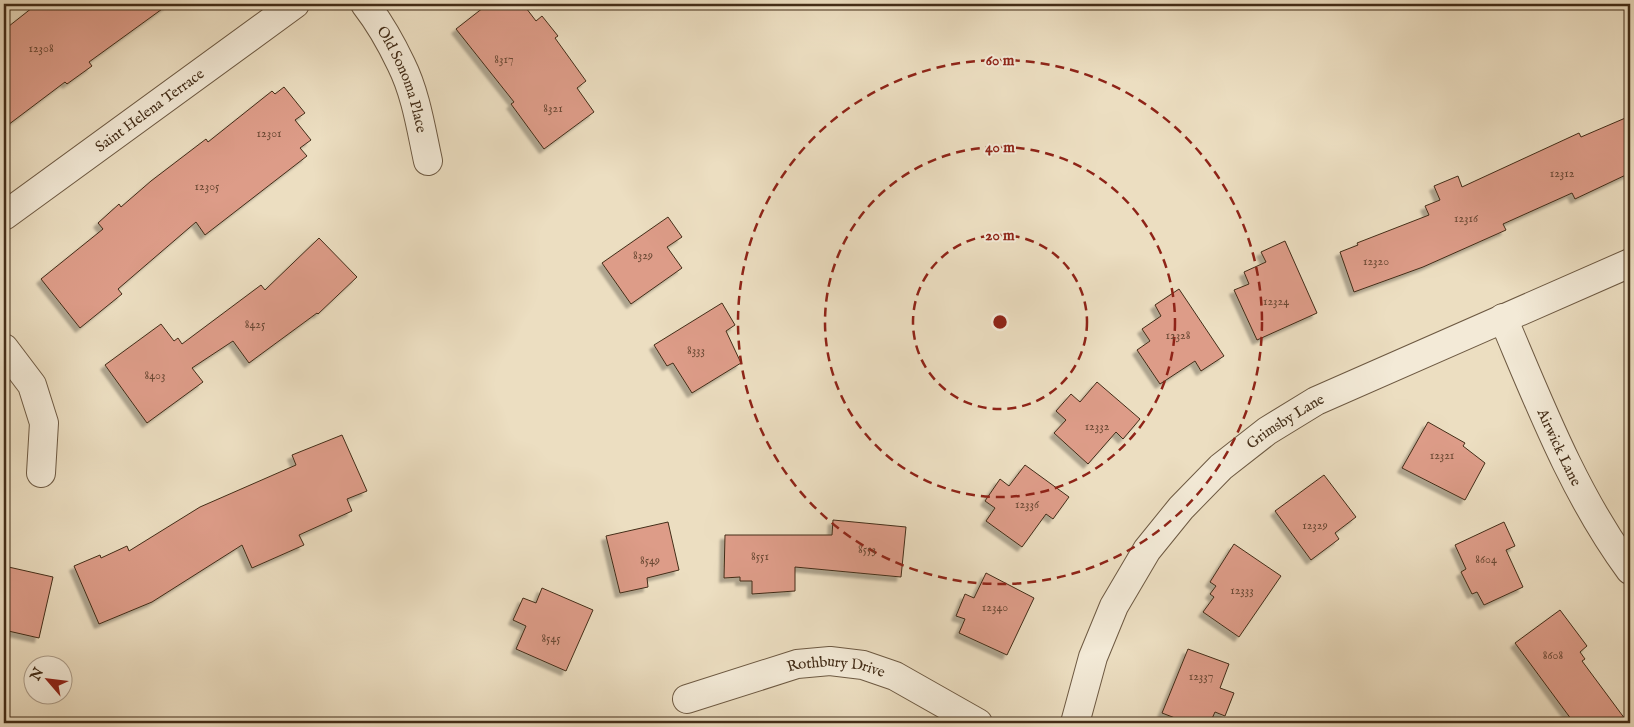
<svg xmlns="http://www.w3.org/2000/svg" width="1634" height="727" viewBox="0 0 1634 727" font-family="'IM FELL English',serif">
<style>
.building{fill:#dd9c88;stroke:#432d18;filter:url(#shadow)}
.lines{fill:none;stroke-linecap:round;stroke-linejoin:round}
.street-casing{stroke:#6d5942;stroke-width:30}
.street{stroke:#f3ead7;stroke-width:28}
.ring{fill:none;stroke:#8f2418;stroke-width:2.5;stroke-dasharray:9 6}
.labels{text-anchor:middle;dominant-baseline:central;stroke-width:4;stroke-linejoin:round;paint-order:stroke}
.number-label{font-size:12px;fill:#6a4934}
.street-label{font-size:15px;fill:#432d18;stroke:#f3ead7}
.centre{fill:#8f2418;stroke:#f3ead7;stroke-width:2.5}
.ring-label{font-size:15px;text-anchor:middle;font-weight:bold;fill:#8f2418;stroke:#f3ead7;stroke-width:4;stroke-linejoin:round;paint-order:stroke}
</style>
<defs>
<filter id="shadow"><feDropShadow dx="-4.5" dy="4.5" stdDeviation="1" flood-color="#0004"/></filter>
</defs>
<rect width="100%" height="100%" fill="#ecdec1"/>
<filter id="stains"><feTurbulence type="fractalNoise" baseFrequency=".004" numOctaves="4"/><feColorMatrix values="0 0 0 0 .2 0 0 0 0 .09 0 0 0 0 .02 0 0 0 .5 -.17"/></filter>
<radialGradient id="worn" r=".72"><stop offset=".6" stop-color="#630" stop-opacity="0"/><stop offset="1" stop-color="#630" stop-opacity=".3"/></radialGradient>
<path class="building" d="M 37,4 L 169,4 L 89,62 L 92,66 L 67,84 L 65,82 L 4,128 L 4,30 Z
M 488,4 L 523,4 L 536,21 L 542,16 L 558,36 L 555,38 L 586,81 L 577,88 L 594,112 L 544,149 L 511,104 L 514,102 L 456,29 Z
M 284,87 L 305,113 L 295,120 L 311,140 L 300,148 L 307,156 L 205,235 L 196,222 L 118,289 L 122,294 L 80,328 L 41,279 L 103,229 L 98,223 L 119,204 L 121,207 L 151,181 L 206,139 L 208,142 L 272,91 L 275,94 Z
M 1630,116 L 1630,173 L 1575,199 L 1572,193 L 1503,224 L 1506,230 L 1423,267 L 1354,292 L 1340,252 L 1358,245 L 1357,243 L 1429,215 L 1425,206 L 1440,200 L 1434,186 L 1458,176 L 1462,187 L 1579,133 L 1581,137 Z
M 668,217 L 682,237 L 667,247 L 682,268 L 631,304 L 602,263 Z
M 319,238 L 357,277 L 318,314 L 317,313 L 249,363 L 233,341 L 192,368 L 203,382 L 147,423 L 105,365 L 161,324 L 174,341 L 178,338 L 182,344 L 261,285 L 265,290 Z
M 1285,241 L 1317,313 L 1257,340 L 1234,290 L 1249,284 L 1244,272 L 1266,262 L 1261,252 Z
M 1179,289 L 1224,356 L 1201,371 L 1195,361 L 1160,384 L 1137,350 L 1150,341 L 1142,329 L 1161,316 L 1155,305 Z
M 722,303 L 735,325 L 726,331 L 741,363 L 692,393 L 673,363 L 667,366 L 654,345 Z
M 1097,382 L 1140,419 L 1123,439 L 1116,432 L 1088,464 L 1054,433 L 1066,420 L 1056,411 L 1071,394 L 1080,402 Z
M 1428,422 L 1465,443 L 1463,446 L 1485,463 L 1465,500 L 1402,468 Z
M 342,435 L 367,491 L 347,499 L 352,511 L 299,535 L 304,545 L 252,568 L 242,545 L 152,602 L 99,624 L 74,566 L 100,555 L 101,558 L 127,546 L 129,551 L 200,507 L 296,465 L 292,455 Z
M 1025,465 L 1069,497 L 1053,519 L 1046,514 L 1022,547 L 986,521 L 995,508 L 985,501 L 1000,479 L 1009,486 Z
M 1324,475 L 1356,517 L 1335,533 L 1339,539 L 1311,560 L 1275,511 Z
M 833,520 L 906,527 L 901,577 L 795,567 L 795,591 L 752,594 L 752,581 L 740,581 L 740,577 L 724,578 L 725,535 L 832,535 Z
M 668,522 L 679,570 L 647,578 L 648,587 L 620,593 L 606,536 Z
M 1504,522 L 1515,546 L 1506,550 L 1523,587 L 1484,605 L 1477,592 L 1472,594 L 1461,572 L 1466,569 L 1455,545 Z
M 1234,544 L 1281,576 L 1239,637 L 1203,612 L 1214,597 L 1210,594 L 1216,586 L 1210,582 Z
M 4,566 L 53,577 L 39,638 L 4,630 Z
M 986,573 L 1034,598 L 1007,655 L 959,633 L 965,619 L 956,616 L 965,594 L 974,598 Z
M 542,588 L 593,610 L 566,671 L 516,649 L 526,626 L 513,620 L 523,598 L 536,603 Z
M 1560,610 L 1587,646 L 1580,652 L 1585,659 L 1582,661 L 1628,723 L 1574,723 L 1515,643 Z
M 1188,649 L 1229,664 L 1220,688 L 1234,693 L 1225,716 L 1215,712 L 1210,723 L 1188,723 L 1162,713 Z"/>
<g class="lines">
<g class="street-casing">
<g id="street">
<path id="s1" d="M 365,4 C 379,22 391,43 401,64 C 416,94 421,129 428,161"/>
<path id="s2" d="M 4,216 L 295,4"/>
<path id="s3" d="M 1503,318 C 1540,405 1574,494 1630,570"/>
<path d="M 4,348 L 32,385 L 44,423 L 41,473"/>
<path id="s4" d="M 687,699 L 797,664 L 830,661 L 863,665 L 895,676 L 978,723"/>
<path id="s5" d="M 1075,723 L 1093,657 L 1114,606 L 1147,550 L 1181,508 L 1221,467 L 1267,431 L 1316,401 L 1630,263"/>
</g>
</g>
<use href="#street" class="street"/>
</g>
<g class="ring">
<circle cx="1000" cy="322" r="87"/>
<circle cx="1000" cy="322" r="175"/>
<circle cx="1000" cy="322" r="262"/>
</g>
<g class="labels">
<g class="number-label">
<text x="41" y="48">12308</text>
<text x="504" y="59">8317</text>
<text x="553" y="108">8321</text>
<text x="269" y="133">12301</text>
<text x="1562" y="173">12312</text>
<text x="207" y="186">12305</text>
<text x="1466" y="218">12316</text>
<text x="643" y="255">8329</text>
<text x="1376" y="261">12320</text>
<text x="1276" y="301">12324</text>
<text x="255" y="324">8425</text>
<text x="1178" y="335">12328</text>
<text x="696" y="350">8333</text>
<text x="155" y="375">8403</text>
<text x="1097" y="426">12332</text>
<text x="1442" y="455">12321</text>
<text x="1027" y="504">12336</text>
<text x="1315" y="525">12329</text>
<text x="867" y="549">8553</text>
<text x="760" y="556">8551</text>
<text x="1486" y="559">8604</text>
<text x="650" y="560">8549</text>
<text x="1242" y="590">12333</text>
<text x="995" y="607">12340</text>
<text x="551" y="638">8545</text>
<text x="1553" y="655">8608</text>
<text x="1201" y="676">12337</text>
</g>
<g class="street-label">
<text stroke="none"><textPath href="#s1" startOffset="85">Old Sonoma Place</textPath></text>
<text stroke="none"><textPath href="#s2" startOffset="180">Saint Helena Terrace</textPath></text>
<text stroke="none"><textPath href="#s5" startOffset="379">Grimsby Lane</textPath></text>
<text stroke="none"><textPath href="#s3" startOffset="141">Airwick Lane</textPath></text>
<text stroke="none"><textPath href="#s4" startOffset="155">Rothbury Drive</textPath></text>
</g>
</g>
<circle cx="1000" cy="322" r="8" class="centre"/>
<g class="ring-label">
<text x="1000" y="65">60 m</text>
<text x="1000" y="152">40 m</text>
<text x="1000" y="240">20 m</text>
</g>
<rect width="1634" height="727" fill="none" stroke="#ecdec1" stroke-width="20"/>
<rect x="5" y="5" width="1624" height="717" fill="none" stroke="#432d18" stroke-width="2.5"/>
<rect x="10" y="10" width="1614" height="707" fill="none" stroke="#432d18"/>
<g transform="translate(48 680) rotate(298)"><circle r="24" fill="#f3ead7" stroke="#ad9e8b"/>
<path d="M0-4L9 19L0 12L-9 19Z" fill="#8f2418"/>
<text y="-8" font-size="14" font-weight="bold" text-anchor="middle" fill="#432d18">N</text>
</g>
<rect width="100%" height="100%" filter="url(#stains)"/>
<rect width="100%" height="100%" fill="url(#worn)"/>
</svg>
